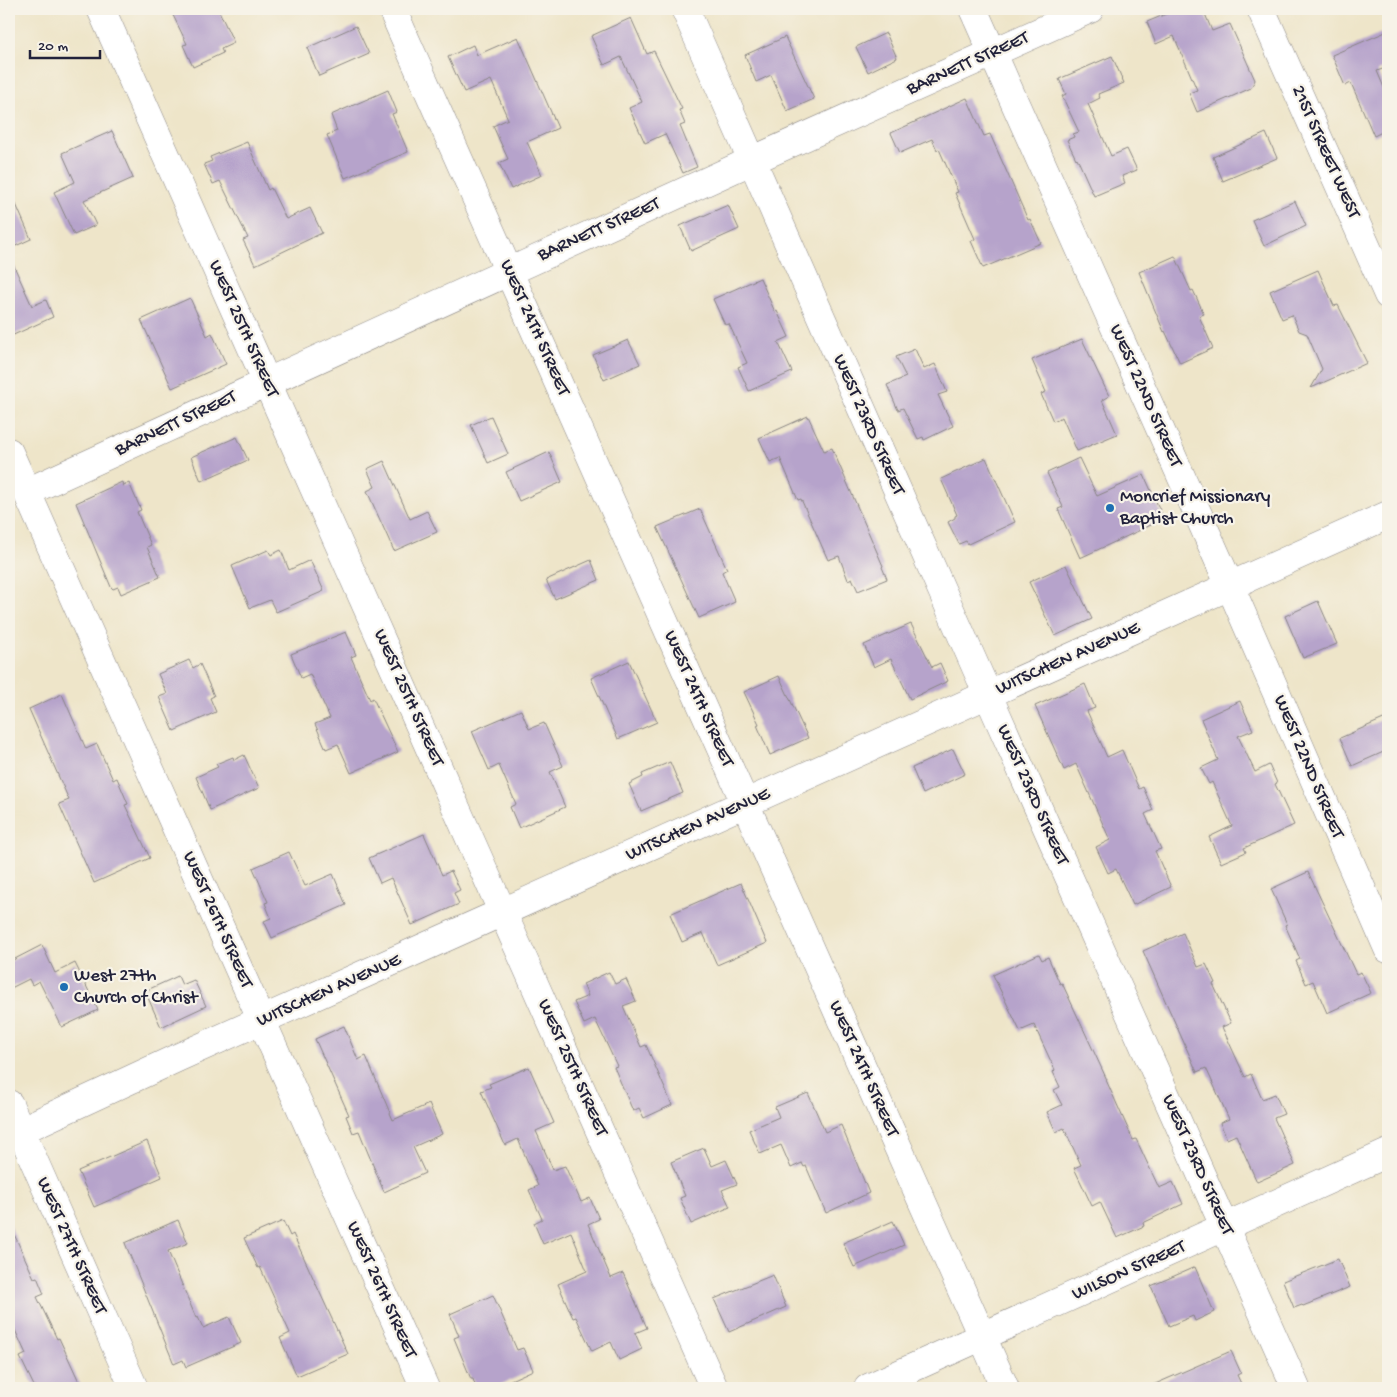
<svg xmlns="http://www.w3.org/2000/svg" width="1397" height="1397" viewBox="0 0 1397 1397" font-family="'Gochi Hand',sans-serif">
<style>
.building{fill:#b6a3cb}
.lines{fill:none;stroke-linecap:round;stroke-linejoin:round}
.minor-casing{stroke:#888482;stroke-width:29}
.major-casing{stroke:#888482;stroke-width:29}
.minor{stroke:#fff;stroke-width:28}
.major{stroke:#fff;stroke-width:28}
.poi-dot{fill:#1f6fb2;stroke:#f7f3e8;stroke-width:2}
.labels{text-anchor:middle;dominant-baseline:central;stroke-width:4.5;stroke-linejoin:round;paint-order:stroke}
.street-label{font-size:19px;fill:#22223b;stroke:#f7f3e8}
.poi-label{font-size:19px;fill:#22223b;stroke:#f7f3e8;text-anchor:start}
</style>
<rect width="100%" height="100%" fill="#f7f3e8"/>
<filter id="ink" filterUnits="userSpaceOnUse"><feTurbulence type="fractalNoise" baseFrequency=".02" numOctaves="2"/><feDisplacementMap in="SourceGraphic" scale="10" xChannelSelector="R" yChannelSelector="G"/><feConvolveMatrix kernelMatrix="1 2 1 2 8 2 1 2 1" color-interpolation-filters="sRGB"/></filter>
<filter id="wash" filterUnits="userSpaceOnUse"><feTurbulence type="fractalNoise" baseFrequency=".0096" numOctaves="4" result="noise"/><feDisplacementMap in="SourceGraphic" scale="20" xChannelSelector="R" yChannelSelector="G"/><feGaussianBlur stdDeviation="1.12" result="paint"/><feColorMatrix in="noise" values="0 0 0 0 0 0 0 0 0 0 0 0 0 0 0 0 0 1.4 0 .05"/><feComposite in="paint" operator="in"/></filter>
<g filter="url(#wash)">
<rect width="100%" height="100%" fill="#eee5c9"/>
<g id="blocks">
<path class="building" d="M 170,9 L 218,9 L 234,43 L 221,49 L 223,53 L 193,67 L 183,45 L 187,44 Z
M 1178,9 L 1203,9 L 1212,31 L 1230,24 L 1255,80 L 1251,88 L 1197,112 L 1189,93 L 1197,90 L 1174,36 L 1156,44 L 1147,22 Z
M 631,18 L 647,54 L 654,51 L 682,109 L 679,110 L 685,124 L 680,126 L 697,167 L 683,173 L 665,134 L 645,143 L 629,108 L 642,102 L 621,57 L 604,65 L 591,36 Z
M 356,26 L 369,54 L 319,76 L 307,48 Z
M 1388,31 L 1388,67 L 1377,71 L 1388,97 L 1388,129 L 1374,136 L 1351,83 L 1345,86 L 1332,55 Z
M 886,33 L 897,58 L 868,72 L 856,47 Z
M 518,37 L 558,128 L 527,142 L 542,175 L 511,189 L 499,163 L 508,159 L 493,126 L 508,119 L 491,80 L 464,92 L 448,57 L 473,45 L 477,55 Z
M 785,37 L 814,99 L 787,111 L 771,75 L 756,82 L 745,55 Z
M 1112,56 L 1124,83 L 1098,94 L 1100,98 L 1088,104 L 1111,156 L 1127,149 L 1137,170 L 1122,176 L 1125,183 L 1094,196 L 1077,158 L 1076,159 L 1067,140 L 1074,137 L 1073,134 L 1079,132 L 1062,96 L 1066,94 L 1059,79 Z
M 388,90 L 397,112 L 392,114 L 408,152 L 345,178 L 327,135 L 337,131 L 331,115 Z
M 967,98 L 984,136 L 990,134 L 1028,220 L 1030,219 L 1041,243 L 983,268 L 971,241 L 975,239 L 955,193 L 958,192 L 939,149 L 937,150 L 932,139 L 900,153 L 891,133 Z
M 112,131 L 133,178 L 84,200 L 96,225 L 74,235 L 54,192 L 75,182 L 62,153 Z
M 1266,133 L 1277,158 L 1223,181 L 1213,157 Z
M 247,142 L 268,190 L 271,188 L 286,219 L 310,208 L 322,233 L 255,265 L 243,240 L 248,238 L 222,185 L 220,181 L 213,184 L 204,164 L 212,161 L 210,157 Z
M 9,188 L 31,239 L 9,249 Z
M 1295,201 L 1306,226 L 1264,246 L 1252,220 Z
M 728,205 L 739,229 L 691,251 L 680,226 Z
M 9,255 L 32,306 L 46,300 L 53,317 L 9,337 Z
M 1175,256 L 1191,291 L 1193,290 L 1204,314 L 1199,316 L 1213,348 L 1180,363 L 1165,331 L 1164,332 L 1139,272 Z
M 1318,270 L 1334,306 L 1338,305 L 1367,363 L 1311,388 L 1322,369 L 1307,334 L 1299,331 L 1292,315 L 1282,319 L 1270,291 Z
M 760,278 L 775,312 L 777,311 L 789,337 L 778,342 L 792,372 L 749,391 L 738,367 L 747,363 L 729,324 L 725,325 L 713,299 Z
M 190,298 L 207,336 L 212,333 L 226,364 L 172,388 L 141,320 Z
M 1082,339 L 1109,396 L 1102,400 L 1117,434 L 1077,451 L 1062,417 L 1053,421 L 1041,394 L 1046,392 L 1032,360 Z
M 628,340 L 640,364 L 604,380 L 593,355 Z
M 915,349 L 924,369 L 935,364 L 947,392 L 938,395 L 953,426 L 924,440 L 923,437 L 918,439 L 903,408 L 898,410 L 887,385 L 906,377 L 896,357 Z
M 491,416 L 508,454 L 488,463 L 471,425 Z
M 808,416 L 824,451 L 832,448 L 883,566 L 882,567 L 887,579 L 858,591 L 852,578 L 848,580 L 839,556 L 828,560 L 801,499 L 798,500 L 780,458 L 770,462 L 759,438 Z
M 237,437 L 248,460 L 201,481 L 191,457 Z
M 549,452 L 562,482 L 519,501 L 506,472 Z
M 986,458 L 1015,522 L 968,544 L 966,541 L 959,544 L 948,522 L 955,518 L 955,516 L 957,515 L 941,479 Z
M 1079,458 L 1097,496 L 1144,475 L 1164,519 L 1080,558 L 1058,509 L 1063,507 L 1047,473 Z
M 384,461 L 410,519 L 427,511 L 437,532 L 394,551 L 367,491 L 375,487 L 367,469 Z
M 122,482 L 123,486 L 129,483 L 141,510 L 137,512 L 151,545 L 147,547 L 160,577 L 121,594 L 118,587 L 113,589 L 111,587 L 76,503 Z
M 700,509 L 727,569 L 722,572 L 735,602 L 699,618 L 657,527 Z
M 268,550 L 271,555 L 281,550 L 289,570 L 310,560 L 324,591 L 276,612 L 270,600 L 250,608 L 232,566 Z
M 591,560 L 599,580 L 555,599 L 546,580 Z
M 1066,565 L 1092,619 L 1055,636 L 1029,582 Z
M 1318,601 L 1337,644 L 1303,658 L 1285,616 Z
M 911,624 L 932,667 L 940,663 L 948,681 L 910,699 L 891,659 L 874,667 L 864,645 Z
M 346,632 L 356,655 L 351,657 L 370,700 L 373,698 L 398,752 L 351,773 L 338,744 L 326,749 L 315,724 L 330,718 L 310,674 L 301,678 L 291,654 Z
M 189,660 L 193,668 L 200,664 L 214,696 L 210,698 L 216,712 L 174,731 L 159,697 L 167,694 L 158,674 Z
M 629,661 L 657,722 L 618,739 L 591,678 Z
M 779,676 L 808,738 L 770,755 L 757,725 L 759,724 L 744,692 Z
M 1085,684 L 1095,708 L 1087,711 L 1107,757 L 1122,750 L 1139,789 L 1143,787 L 1153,810 L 1145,814 L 1161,849 L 1155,851 L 1171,887 L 1133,905 L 1116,869 L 1108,873 L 1096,847 L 1110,840 L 1076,764 L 1064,770 L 1035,706 Z
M 62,694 L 86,749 L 97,744 L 113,780 L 117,778 L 128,804 L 125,805 L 150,858 L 94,883 L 59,804 L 69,800 L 29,709 Z
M 1240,701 L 1253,730 L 1238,736 L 1255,772 L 1269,765 L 1277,783 L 1275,784 L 1294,825 L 1244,848 L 1246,852 L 1221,863 L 1209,837 L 1232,826 L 1212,782 L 1209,784 L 1201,768 L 1218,760 L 1201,719 Z
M 521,710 L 529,729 L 544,723 L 563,766 L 550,772 L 565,807 L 519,828 L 510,807 L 516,804 L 499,765 L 489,770 L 472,731 Z
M 1388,717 L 1388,750 L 1352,766 L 1340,738 Z
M 953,749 L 965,774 L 923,794 L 912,768 Z
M 244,755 L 259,788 L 210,810 L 196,777 L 218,767 L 216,764 L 233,757 L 234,760 Z
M 670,762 L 683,793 L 641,811 L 629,784 L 643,777 L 642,774 Z
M 424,834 L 442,875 L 451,871 L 460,890 L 454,893 L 459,904 L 412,925 L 391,878 L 380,883 L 369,858 Z
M 289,852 L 305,886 L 333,874 L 346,905 L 272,938 L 264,921 L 271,918 L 265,903 L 268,902 L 253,868 Z
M 1308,872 L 1356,974 L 1361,972 L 1371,993 L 1327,1013 L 1313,981 L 1306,984 L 1296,961 L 1300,959 L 1285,925 L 1287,924 L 1271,889 Z
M 741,883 L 767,943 L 717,965 L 703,933 L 682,942 L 670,914 Z
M 1183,933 L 1198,967 L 1206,964 L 1215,983 L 1213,984 L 1231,1023 L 1222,1027 L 1245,1077 L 1251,1074 L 1262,1099 L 1275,1094 L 1284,1114 L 1274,1118 L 1295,1165 L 1257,1182 L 1236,1135 L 1227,1139 L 1220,1123 L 1229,1119 L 1206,1068 L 1197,1072 L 1143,951 Z
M 42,945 L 55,973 L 75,963 L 98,1010 L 62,1027 L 39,981 L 32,985 L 29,979 L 9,989 L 9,962 Z
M 1039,954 L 1042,960 L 1048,957 L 1060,984 L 1062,983 L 1107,1080 L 1106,1080 L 1133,1140 L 1136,1139 L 1159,1188 L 1173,1182 L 1183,1204 L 1143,1223 L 1144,1226 L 1117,1238 L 1100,1202 L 1092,1206 L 1074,1168 L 1081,1165 L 1064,1128 L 1056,1132 L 1047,1112 L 1062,1105 L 1054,1090 L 1060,1087 L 1053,1072 L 1055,1070 L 1034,1025 L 1020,1031 L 993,975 Z
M 609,972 L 615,984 L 626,979 L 636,1001 L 623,1006 L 641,1047 L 646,1045 L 672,1105 L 644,1118 L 639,1108 L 633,1111 L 614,1067 L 617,1066 L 595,1019 L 584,1024 L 574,1002 L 588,996 L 583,984 Z
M 178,976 L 182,985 L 194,980 L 206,1006 L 161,1027 L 145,991 Z
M 344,1026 L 358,1060 L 366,1056 L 393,1120 L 429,1104 L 442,1134 L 413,1147 L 425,1173 L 384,1192 L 359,1131 L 353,1133 L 346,1116 L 349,1115 L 315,1039 Z
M 529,1067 L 554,1123 L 536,1131 L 553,1170 L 565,1166 L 581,1202 L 590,1198 L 599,1219 L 588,1224 L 611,1278 L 623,1273 L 647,1328 L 635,1333 L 642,1349 L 619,1360 L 611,1342 L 592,1351 L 576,1317 L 573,1318 L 558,1284 L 587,1271 L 571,1232 L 543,1244 L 534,1223 L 542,1219 L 529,1190 L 538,1186 L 518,1139 L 505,1145 L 481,1091 L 491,1087 L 489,1084 Z
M 808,1093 L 825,1132 L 841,1125 L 869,1193 L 826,1213 L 806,1166 L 804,1167 L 802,1163 L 791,1168 L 781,1145 L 760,1154 L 749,1130 L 779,1117 L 775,1107 Z
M 147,1141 L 162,1177 L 94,1207 L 78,1171 Z
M 704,1148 L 712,1166 L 726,1160 L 737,1184 L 722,1190 L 730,1207 L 691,1224 L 680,1198 L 685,1196 L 671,1162 Z
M 178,1220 L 188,1243 L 168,1251 L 196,1318 L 198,1317 L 203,1328 L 229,1317 L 241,1343 L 186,1367 L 183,1360 L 174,1364 L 125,1243 Z
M 283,1221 L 290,1236 L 293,1234 L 348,1354 L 297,1376 L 280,1338 L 290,1333 L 260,1267 L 258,1268 L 244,1238 Z
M 893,1221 L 904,1245 L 854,1267 L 843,1243 Z
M 9,1223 L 34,1278 L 37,1277 L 44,1294 L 37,1297 L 57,1339 L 59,1338 L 82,1388 L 35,1388 L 20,1357 L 26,1354 L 9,1317 Z
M 1338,1259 L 1350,1287 L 1303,1306 L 1302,1305 L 1294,1308 L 1283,1281 Z
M 1195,1267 L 1214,1312 L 1195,1321 L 1193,1316 L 1169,1326 L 1151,1286 Z
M 773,1275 L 786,1307 L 729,1332 L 714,1299 Z
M 493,1295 L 517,1350 L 523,1348 L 533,1370 L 493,1388 L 476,1388 L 473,1379 L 471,1379 L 454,1338 L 459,1336 L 450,1314 Z
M 1231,1351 L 1241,1373 L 1237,1375 L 1243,1388 L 1146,1388 Z"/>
</g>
</g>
<g filter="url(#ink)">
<use href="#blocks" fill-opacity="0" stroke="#888482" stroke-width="1"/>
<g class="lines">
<g class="minor-casing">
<path id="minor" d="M 101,9 L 714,1388
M 392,9 L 1005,1388
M 685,9 L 988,695 L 1296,1388
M 973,9 L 1230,586 L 1388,949
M 1261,9 L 1388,295
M 27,492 L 751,161 L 1090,9
M 9,1104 L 134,1388
M 9,1136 L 177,1058 L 1388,515
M 868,1388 L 1388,1153"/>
</g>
<g class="major-casing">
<path id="major" d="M 9,452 L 425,1388"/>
</g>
<use href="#minor" class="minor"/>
<use href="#major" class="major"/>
</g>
</g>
<g class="poi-dot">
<circle cx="1110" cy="508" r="5"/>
<circle cx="64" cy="987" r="5"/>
</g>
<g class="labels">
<g class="street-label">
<text transform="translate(968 64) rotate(-24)">BARNETT STREET</text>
<text transform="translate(1325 152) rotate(66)">21ST STREET WEST</text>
<text transform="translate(599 230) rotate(-24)">BARNETT STREET</text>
<text transform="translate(534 328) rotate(66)">WEST 24TH STREET</text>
<text transform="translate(243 329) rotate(66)">WEST 25TH STREET</text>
<text transform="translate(1145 396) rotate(66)">WEST 22ND STREET</text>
<text transform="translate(176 424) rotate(-25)">BARNETT STREET</text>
<text transform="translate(868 425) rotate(66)">WEST 23RD STREET</text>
<text transform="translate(1068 659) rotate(-24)">WITSCHEN AVENUE</text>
<text transform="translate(408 698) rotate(66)">WEST 25TH STREET</text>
<text transform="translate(698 699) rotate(66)">WEST 24TH STREET</text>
<text transform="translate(1308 767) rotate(67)">WEST 22ND STREET</text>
<text transform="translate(1032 795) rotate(66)">WEST 23RD STREET</text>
<text transform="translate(698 825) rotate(-24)">WITSCHEN AVENUE</text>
<text transform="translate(217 920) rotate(66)">WEST 26TH STREET</text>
<text transform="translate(329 991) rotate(-24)">WITSCHEN AVENUE</text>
<text transform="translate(572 1068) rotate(66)">WEST 25TH STREET</text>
<text transform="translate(863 1069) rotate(66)">WEST 24TH STREET</text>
<text transform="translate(1197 1165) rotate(66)">WEST 23RD STREET</text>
<text transform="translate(71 1246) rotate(66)">WEST 27TH STREET</text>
<text transform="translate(1129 1271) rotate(-24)">WILSON STREET</text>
<text transform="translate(381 1290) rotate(66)">WEST 26TH STREET</text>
</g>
<g class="poi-label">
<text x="1120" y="497">Moncrief Missionary<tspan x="1120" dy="22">Baptist Church</tspan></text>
<text x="74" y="976">West 27th<tspan x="74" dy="22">Church of Christ</tspan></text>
</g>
</g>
<rect width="1397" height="1397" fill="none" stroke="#f7f3e8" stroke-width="30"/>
<path d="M30 50v8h70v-8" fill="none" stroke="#22223b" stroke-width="2.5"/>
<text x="38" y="50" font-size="15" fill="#22223b" stroke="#f7f3e8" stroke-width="4" paint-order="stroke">20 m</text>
</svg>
